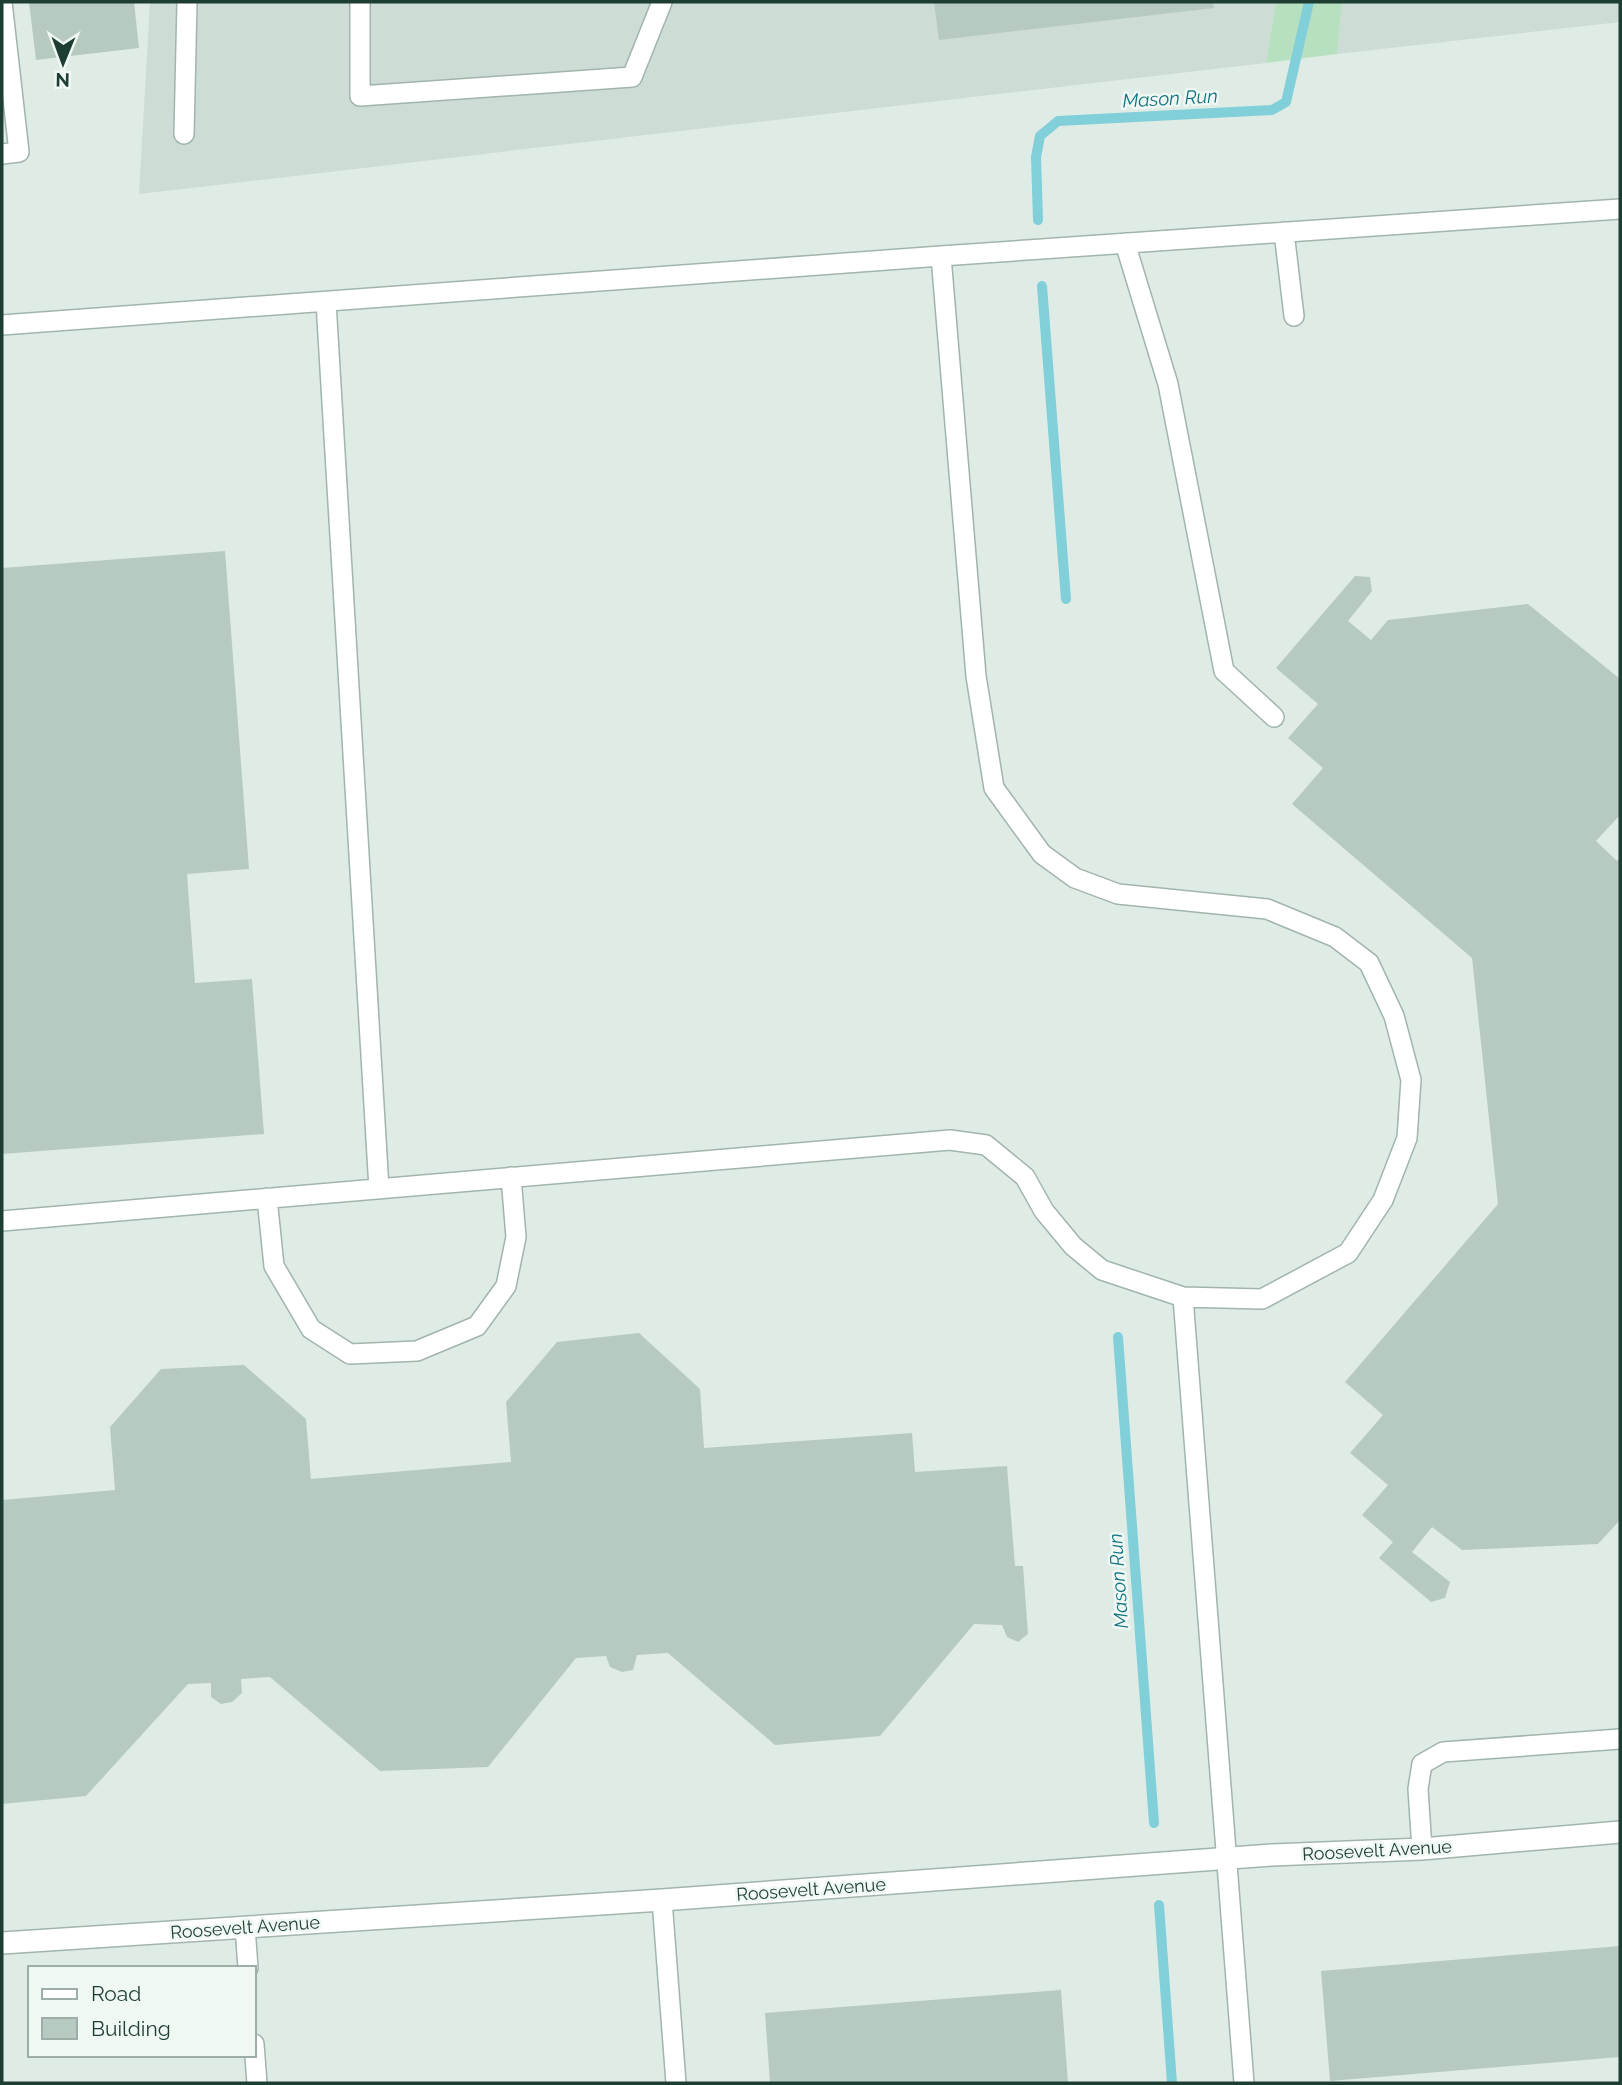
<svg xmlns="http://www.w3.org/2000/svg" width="1622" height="2085" viewBox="0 0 1622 2085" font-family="Raleway,sans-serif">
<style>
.built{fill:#cddcd5}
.green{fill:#b6e0bf}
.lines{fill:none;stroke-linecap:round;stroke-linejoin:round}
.stream{stroke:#81cfd8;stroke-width:10}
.building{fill:#b7cac1}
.lane-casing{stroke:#a1b4ad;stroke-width:22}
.street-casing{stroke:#a1b4ad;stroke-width:24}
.lane{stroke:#fff;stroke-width:19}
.street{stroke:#fff;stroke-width:21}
.labels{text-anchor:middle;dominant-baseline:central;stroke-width:5;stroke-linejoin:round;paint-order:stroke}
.street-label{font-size:18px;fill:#1e3e34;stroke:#f0f8f4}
.water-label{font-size:19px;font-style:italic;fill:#127480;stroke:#f0f8f4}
</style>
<rect width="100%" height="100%" fill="#dfece6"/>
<path class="built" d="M 150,2 L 1276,2 L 1266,63 L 139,194 Z
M 1342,2 L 1620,2 L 1620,22 L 1337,54 Z"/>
<path class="green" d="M 1276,2 L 1342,2 L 1337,54 L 1266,63 Z"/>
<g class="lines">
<path class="stream" d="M 1038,220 L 1036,157 L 1040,136 L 1058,121 L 1272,110 L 1286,102 L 1309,2
M 1042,286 L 1066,599
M 1118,1337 L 1154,1823
M 1159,1905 L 1172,2083"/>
</g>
<path class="building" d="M 29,2 L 134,2 L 139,48 L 36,60 Z
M 934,2 L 1213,2 L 1214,8 L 939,40 Z
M 225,551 L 249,869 L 187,874 L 195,983 L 252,979 L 264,1134 L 2,1154 L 2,568 Z
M 1355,576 L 1370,577 L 1372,591 L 1348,621 L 1371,640 L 1388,620 L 1528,604 L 1620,679 L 1619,816 L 1596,841 L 1617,861 L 1620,857 L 1620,1520 L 1598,1544 L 1462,1550 L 1432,1527 L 1412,1552 L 1450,1582 L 1445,1598 L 1431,1602 L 1379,1558 L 1393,1542 L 1362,1515 L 1388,1485 L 1350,1453 L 1383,1415 L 1345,1382 L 1498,1204 L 1472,958 L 1292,804 L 1323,768 L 1288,738 L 1318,704 L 1276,668 Z
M 639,1333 L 700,1389 L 704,1448 L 912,1433 L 915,1472 L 1007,1466 L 1015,1566 L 1023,1566 L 1028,1634 L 1018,1642 L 1007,1637 L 1002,1625 L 974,1624 L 880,1736 L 775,1745 L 668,1653 L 637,1655 L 633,1670 L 622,1672 L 610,1667 L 606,1656 L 576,1658 L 488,1767 L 380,1771 L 270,1677 L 241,1679 L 242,1693 L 232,1702 L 221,1704 L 211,1697 L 211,1683 L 188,1684 L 86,1796 L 2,1804 L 2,1500 L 115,1490 L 110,1427 L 161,1369 L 244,1365 L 306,1419 L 311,1479 L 511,1462 L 506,1402 L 557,1342 Z
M 1620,1946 L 1620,2057 L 1330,2081 L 1321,1971 Z
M 1061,1990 L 1068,2083 L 770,2083 L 765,2013 Z"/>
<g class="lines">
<g class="lane-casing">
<path id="lane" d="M 360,2 L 360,96 L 632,77 L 662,2
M 184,134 L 187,2
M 2,154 L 19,152 L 2,2
M 1284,232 L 1294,316
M 1125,243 L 1168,384 L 1224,671 L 1274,717
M 326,302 L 379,1189
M 2,325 L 941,256 L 1620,209
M 267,1198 L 274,1266 L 311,1329 L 350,1354 L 417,1351 L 477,1326 L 506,1286 L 516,1237 L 511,1177
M 2,1221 L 950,1140 L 986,1145 L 1025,1177 L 1044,1211 L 1073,1246 L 1102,1270 L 1183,1297 L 1262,1299 L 1348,1253 L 1383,1200 L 1407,1138 L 1411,1080 L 1394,1016 L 1369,963 L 1335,937 L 1267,909 L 1118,894 L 1075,878 L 1042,854 L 994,788 L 976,676 L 941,256
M 1183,1297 L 1244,2083
M 1422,1849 L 1418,1789 L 1422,1764 L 1443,1752 L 1620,1739
M 662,1900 L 676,2083
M 245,1927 L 248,1968
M 254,2044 L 257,2083"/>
</g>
<g class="street-casing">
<path id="street" d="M 2,1943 L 662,1900 L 1272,1855 L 1422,1849 L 1620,1832"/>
</g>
<use href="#lane" class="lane"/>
<use href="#street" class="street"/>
</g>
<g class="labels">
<g class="street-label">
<text transform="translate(1377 1850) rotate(-3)">Roosevelt Avenue</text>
<text transform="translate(811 1889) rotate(-4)">Roosevelt Avenue</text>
<text transform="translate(245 1927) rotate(-4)">Roosevelt Avenue</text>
</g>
<g class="water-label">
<text transform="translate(1170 98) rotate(-3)">Mason Run</text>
<text transform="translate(1118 1581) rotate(-94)">Mason Run</text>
</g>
</g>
<rect width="1622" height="2085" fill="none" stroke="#1e3e34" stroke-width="7"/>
<rect x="28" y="1966" width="228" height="91" fill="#f0f8f4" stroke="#9caea7" stroke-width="2"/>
<rect x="42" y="1989" width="35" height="10" fill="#ffffff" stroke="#9caea7" stroke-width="2"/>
<text x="91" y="2001" font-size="21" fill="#1e3e34">Road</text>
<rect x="42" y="2018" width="35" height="21" fill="#b7cac1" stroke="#9caea7" stroke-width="2"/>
<text x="91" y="2036" font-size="21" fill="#1e3e34">Building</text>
<g transform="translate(63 63) rotate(181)" stroke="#f0f8f4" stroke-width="5" paint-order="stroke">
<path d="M0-5L12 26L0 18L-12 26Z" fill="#1e3e34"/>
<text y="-10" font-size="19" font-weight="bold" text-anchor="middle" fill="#1e3e34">N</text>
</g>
</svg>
